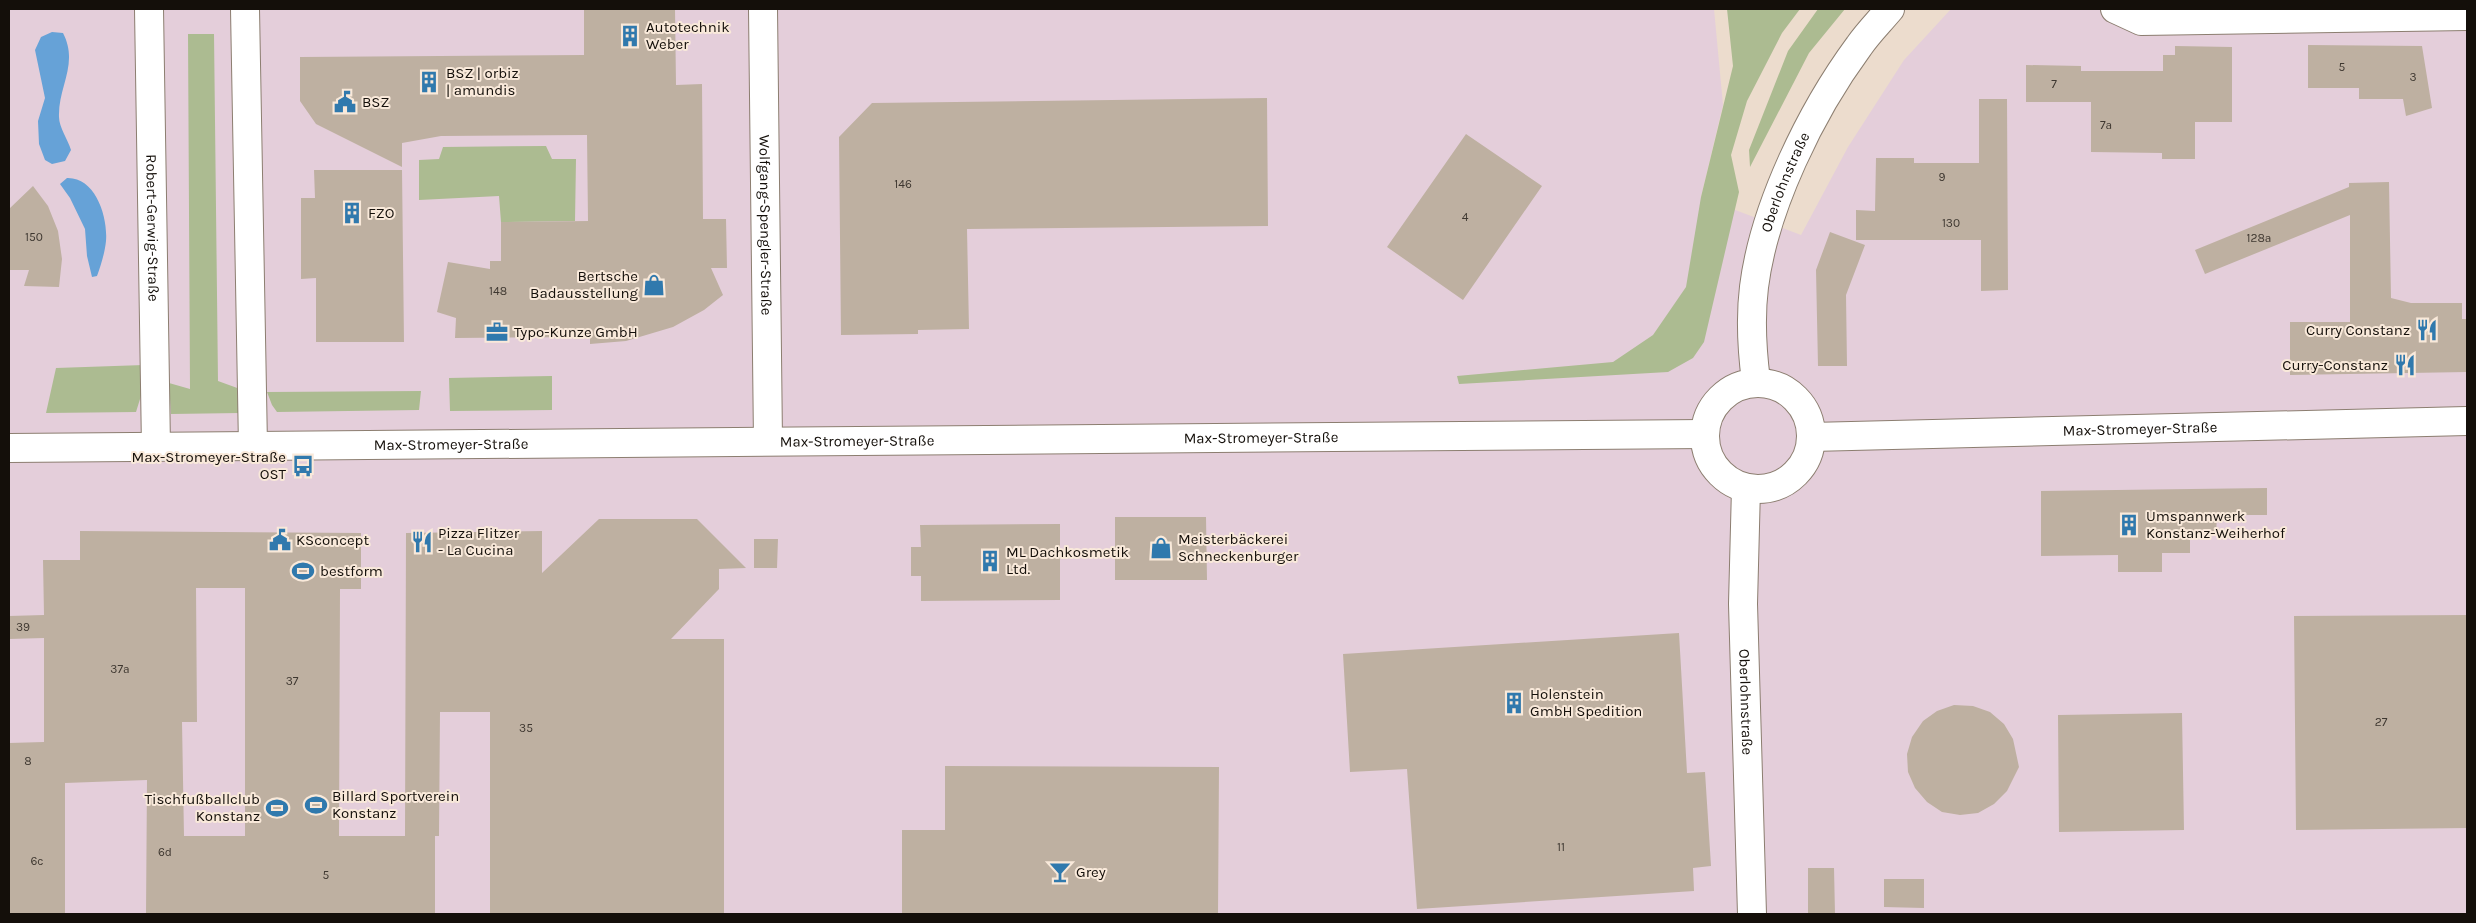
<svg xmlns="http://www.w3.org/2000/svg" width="2476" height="923" viewBox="0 0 2476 923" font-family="Karla,sans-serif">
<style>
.commercial{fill:#e4ceda}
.green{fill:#acbb91}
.water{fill:#66a2d7}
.building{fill:#beb0a1;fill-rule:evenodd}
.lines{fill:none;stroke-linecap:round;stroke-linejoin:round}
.minor-casing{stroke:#8c7e70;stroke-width:30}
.minor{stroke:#fff;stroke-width:28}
.labels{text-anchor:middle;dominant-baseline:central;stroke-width:4;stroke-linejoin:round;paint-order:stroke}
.number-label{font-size:12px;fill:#3e3730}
.poi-label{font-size:15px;fill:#140f0a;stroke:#f9e9da;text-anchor:start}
.street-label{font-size:15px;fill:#140f0a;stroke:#f9e9da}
</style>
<rect width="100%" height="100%" fill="#ecdccd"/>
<path class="commercial" d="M 9,9 L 1714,9 L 1723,105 L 1701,197 L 1801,235 L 1848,147 L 1904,60 L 1951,9 L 2467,9 L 2467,914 L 9,914 Z"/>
<path class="green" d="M 1727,9 L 1800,9 L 1782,33 L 1747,101 L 1731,155 L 1739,192 L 1704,342 L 1693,358 L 1668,372 L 1459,384 L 1457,376 L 1613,362 L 1653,335 L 1686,287 L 1701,197 L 1733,66 Z
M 1818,9 L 1845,9 L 1809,53 L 1750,167 L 1749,150 L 1788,51 Z
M 188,34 L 214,34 L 218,381 L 240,389 L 240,413 L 171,414 L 169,383 L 190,389 Z
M 546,146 L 552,159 L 576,159 L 575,221 L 501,222 L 499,196 L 419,200 L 419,160 L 439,159 L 443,147 Z
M 144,365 L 144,386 L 136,412 L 46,413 L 56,368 Z
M 552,376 L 552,410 L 450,411 L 449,378 Z
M 421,391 L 419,410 L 277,412 L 272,405 L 267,392 Z"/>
<path class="water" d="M 52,32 L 63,33 C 79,64 58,86 59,117 C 59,127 68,140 71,150 L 65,161 L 52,164 L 45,160 L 39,144 L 38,121 L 45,98 L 35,50 L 41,37 Z
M 67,178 C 95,177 108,216 106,241 C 105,252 101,265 97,276 L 92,277 L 87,256 L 85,229 L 70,198 L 60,184 Z"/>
<path class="building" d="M 584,9 L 675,9 L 676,85 L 702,84 L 703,219 L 726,219 L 727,268 L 711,268 L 723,295 L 704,310 L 673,327 L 626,341 L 590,344 L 590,337 L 455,338 L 456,318 L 437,312 L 448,262 L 490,269 L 490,261 L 501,261 L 501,222 L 588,221 L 587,135 L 441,136 L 402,143 L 402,167 L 316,124 L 300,101 L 300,57 L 584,55 Z
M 2308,45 L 2422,46 L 2432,108 L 2406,116 L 2403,99 L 2359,99 L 2359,88 L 2308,88 Z
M 2175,46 L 2232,47 L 2232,122 L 2195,122 L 2195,159 L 2162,159 L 2162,153 L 2091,152 L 2091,102 L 2026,102 L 2026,65 L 2081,66 L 2081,71 L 2163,71 L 2163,55 L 2175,55 Z
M 1267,98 L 1268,226 L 967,229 L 969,329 L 918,330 L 918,334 L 841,335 L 839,137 L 872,103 Z
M 1979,99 L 2007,99 L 2008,290 L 1981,291 L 1981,240 L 1856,240 L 1856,210 L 1875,211 L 1876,158 L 1914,158 L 1914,163 L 1979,163 Z
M 1466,134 L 1542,186 L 1463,300 L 1387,247 Z
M 314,170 L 402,170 L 404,342 L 316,342 L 316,278 L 301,279 L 301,198 L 315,198 Z
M 2389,182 L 2391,298 L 2411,303 L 2462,303 L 2462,319 L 2467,319 L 2467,372 L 2290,375 L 2290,322 L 2350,322 L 2350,215 L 2205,274 L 2195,250 L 2349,187 L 2349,183 Z
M 33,186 L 48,206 L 58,231 L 62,259 L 59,287 L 24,286 L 29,270 L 9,270 L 9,209 Z
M 1830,232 L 1865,245 L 1846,295 L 1847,366 L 1818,366 L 1816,270 Z
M 2267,488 L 2267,515 L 2217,515 L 2216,535 L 2190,535 L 2190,553 L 2162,553 L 2162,572 L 2118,572 L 2118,555 L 2041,556 L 2041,491 Z
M 1115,517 L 1206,517 L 1207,580 L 1115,580 Z
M 599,519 L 697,519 L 746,568 L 719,569 L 719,589 L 671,639 L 724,639 L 724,914 L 490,914 L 490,712 L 440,712 L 439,836 L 435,836 L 435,914 L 146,914 L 147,780 L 65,783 L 65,914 L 9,914 L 9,743 L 44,742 L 44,638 L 9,639 L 9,616 L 44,615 L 43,560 L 80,560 L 80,531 L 361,533 L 361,589 L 340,589 L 339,836 L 405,836 L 406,533 L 542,531 L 542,573 ZM 196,588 L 245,588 L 245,836 L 184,836 L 182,722 L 197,722 Z
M 1060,524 L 1060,600 L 921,601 L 921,576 L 911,576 L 911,547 L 921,547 L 920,525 Z
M 754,539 L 778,539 L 777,568 L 754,568 Z
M 2467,615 L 2467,828 L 2296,830 L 2294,616 Z
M 1679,633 L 1687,773 L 1705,772 L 1711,866 L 1693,868 L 1694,891 L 1417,909 L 1407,769 L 1350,772 L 1343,654 Z
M 1954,705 L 1973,706 L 1990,712 L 2004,724 L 2013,739 L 2019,767 L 2007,791 L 1994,804 L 1978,813 L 1960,815 L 1942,812 L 1927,802 L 1915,788 L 1908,772 L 1907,754 L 1912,737 L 1923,721 L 1937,711 Z
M 2182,713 L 2184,830 L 2059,832 L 2058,715 Z
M 945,766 L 1219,767 L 1218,914 L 902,914 L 902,830 L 945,830 Z
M 1808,868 L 1834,868 L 1835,914 L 1808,914 Z
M 1884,879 L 1924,879 L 1924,908 L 1884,907 Z"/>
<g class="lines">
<g class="minor-casing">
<g id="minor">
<path id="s1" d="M 149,9 L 156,447"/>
<path d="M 245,9 L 253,446"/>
<path id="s2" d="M 763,9 L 768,441"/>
<path d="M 2115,9 L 2141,21 L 2467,16"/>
<path id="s3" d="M 1756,381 C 1752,350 1750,319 1754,287 C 1764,207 1811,111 1859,46 C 1868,33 1880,21 1890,9"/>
<circle cx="1758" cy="436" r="53"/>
<path id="s4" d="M 1811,437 L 2467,421"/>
<path id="s5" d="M 9,448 L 1704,434"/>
<path id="s6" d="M 1746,488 L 1743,604 L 1752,914"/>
</g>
</g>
<use href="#minor" class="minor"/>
</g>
<defs>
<g id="building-bare" transform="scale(1.725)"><path d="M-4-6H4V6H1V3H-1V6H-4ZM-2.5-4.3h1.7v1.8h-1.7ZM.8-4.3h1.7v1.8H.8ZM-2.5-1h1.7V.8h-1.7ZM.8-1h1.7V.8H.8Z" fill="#3079ad" stroke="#f9e9da" stroke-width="2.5" paint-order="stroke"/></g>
<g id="civic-bare" transform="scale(1.725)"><path d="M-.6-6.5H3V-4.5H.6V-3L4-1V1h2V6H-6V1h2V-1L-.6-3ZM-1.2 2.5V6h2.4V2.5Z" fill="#3079ad" stroke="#f9e9da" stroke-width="2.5" paint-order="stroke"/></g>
<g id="shop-bare" transform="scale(1.725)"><path d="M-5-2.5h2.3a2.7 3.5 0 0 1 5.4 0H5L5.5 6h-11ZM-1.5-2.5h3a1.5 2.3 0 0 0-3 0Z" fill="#3079ad" stroke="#f9e9da" stroke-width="2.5" paint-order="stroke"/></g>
<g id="restaurant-bare" transform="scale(1.725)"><path d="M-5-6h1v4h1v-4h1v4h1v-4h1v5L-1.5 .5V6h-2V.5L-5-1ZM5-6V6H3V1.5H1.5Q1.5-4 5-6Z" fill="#3079ad" stroke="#f9e9da" stroke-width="2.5" paint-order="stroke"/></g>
<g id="office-bare" transform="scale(1.725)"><path d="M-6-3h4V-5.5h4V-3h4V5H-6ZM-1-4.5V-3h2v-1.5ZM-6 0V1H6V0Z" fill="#3079ad" stroke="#f9e9da" stroke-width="2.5" paint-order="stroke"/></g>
<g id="bus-bare" transform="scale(1.725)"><path d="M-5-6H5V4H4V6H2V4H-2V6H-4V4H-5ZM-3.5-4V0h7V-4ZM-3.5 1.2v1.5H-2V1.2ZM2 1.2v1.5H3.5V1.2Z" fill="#3079ad" stroke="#f9e9da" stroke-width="2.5" paint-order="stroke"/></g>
<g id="stadium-bare" transform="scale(1.725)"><path d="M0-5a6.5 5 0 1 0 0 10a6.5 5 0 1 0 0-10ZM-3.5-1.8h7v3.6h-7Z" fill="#3079ad" stroke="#f9e9da" stroke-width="2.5" paint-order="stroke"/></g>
<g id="bar-bare" transform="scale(1.725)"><path d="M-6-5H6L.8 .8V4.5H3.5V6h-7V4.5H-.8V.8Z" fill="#3079ad" stroke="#f9e9da" stroke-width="2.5" paint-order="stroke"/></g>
</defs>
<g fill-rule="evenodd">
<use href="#building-bare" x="630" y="36"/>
<use href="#building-bare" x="429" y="82"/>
<use href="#civic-bare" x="345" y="102"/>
<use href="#building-bare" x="352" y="213"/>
<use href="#shop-bare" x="654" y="285"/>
<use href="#restaurant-bare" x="2427" y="330"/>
<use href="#office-bare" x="497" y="332"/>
<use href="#restaurant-bare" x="2405" y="365"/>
<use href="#bus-bare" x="303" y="466"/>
<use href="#building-bare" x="2129" y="525"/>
<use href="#civic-bare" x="280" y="540"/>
<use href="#restaurant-bare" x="422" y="542"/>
<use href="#shop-bare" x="1161" y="548"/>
<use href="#building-bare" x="990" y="561"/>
<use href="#stadium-bare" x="303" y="571"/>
<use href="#building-bare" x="1514" y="703"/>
<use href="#stadium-bare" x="316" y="805"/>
<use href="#stadium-bare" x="277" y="808"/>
<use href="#bar-bare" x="1060" y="872"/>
</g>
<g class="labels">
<g class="number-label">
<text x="2342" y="67">5</text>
<text x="2413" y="77">3</text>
<text x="2054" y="84">7</text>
<text x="2106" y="125">7a</text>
<text x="1942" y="177">9</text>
<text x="903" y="184">146</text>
<text x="1465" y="217">4</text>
<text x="1951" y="223">130</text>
<text x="34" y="237">150</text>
<text x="2259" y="238">128a</text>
<text x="498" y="291">148</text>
<text x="23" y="627">39</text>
<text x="120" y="669">37a</text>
<text x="292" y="681">37</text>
<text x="2381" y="722">27</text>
<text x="526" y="728">35</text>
<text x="28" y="761">8</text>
<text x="1561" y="847">11</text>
<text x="165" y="852">6d</text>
<text x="37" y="861">6c</text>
<text x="326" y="875">5</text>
</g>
<g class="poi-label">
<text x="646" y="27">Autotechnik<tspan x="646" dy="17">Weber</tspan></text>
<text x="446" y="73">BSZ | orbiz<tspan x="446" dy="17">| amundis</tspan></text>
<text x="362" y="102">BSZ</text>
<text x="368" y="213">FZO</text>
<text x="638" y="276" text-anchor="end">Bertsche<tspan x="638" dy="17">Badausstellung</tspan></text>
<text x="2410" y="330" text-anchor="end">Curry Constanz</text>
<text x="514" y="332">Typo-Kunze GmbH</text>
<text x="2388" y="365" text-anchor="end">Curry-Constanz</text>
<text x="286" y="457" text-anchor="end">Max-Stromeyer-Straße<tspan x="286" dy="17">OST</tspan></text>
<text x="2146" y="516">Umspannwerk<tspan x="2146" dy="17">Konstanz-Weiherhof</tspan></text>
<text x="438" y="533">Pizza Flitzer<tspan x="438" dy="17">- La Cucina</tspan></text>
<text x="1178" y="539">Meisterbäckerei<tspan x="1178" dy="17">Schneckenburger</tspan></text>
<text x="296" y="540">KSconcept</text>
<text x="1006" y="552">ML Dachkosmetik<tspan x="1006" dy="17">Ltd.</tspan></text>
<text x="320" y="571">bestform</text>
<text x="1530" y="694">Holenstein<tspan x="1530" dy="17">GmbH Spedition</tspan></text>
<text x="332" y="796">Billard Sportverein<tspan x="332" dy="17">Konstanz</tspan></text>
<text x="260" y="799" text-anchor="end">Tischfußballclub<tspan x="260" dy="17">Konstanz</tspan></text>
<text x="1076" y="872">Grey</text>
</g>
<g class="street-label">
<text stroke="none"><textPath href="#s3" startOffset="204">Oberlohnstraße</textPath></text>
<text stroke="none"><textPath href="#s2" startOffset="216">Wolfgang-Spengler-Straße</textPath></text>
<text stroke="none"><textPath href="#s1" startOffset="219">Robert-Gerwig-Straße</textPath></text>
<text stroke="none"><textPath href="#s4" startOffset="329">Max-Stromeyer-Straße</textPath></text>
<text stroke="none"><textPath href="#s5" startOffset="1252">Max-Stromeyer-Straße</textPath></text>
<text stroke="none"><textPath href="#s5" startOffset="848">Max-Stromeyer-Straße</textPath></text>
<text stroke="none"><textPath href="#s5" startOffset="442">Max-Stromeyer-Straße</textPath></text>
<text stroke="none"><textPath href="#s6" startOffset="214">Oberlohnstraße</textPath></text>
</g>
</g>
<rect width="2476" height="923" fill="none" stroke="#140f0a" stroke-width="20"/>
</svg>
